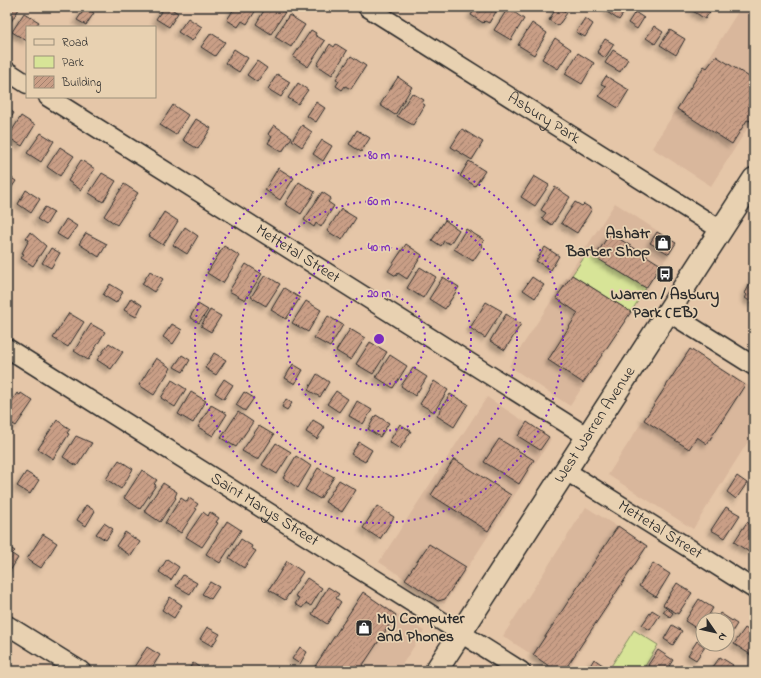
<svg xmlns="http://www.w3.org/2000/svg" width="761" height="678" viewBox="0 0 761 678" font-family="'Indie Flower',sans-serif">
<style>
.built{fill:#d9b79c}
.green{fill:#d7e497;stroke:#818861}
.building{fill:url(#building-hatch);stroke:#2b2b2b;filter:url(#shadow)}
.lines{fill:none;stroke-linecap:round;stroke-linejoin:round}
.minor-casing{stroke:#2b2b2b;stroke-width:21}
.major-casing{stroke:#2b2b2b;stroke-width:25}
.minor{stroke:#e8d1b1;stroke-width:18}
.major{stroke:#e8d1b1;stroke-width:22}
.ring{fill:none;stroke:#7b2cbf;stroke-width:2;stroke-dasharray:2 4}
.labels{text-anchor:middle;dominant-baseline:central;stroke-width:3.5;stroke-linejoin:round;paint-order:stroke}
.street-label{font-size:16px;fill:#2b2b2b;stroke:#e8d1b1}
.poi-label{font-size:16px;font-weight:bold;fill:#2b2b2b;stroke:#e8d1b1;text-anchor:end}
.centre{fill:#7b2cbf;stroke:#e8d1b1;stroke-width:2}
.ring-label{font-size:12px;text-anchor:middle;font-weight:bold;fill:#7b2cbf;stroke:#e8d1b1;stroke-width:3.5;stroke-linejoin:round;paint-order:stroke}
</style>
<defs>
<pattern id="building-hatch" width="6" height="6" patternUnits="userSpaceOnUse"><rect width="6" height="6" fill="#c99e86"/><path d="M-1 1l2-2M0 6l6-6M5 7l2-2" fill="none" stroke="#a3816e"/></pattern>
<filter id="shadow"><feDropShadow dx="-3.5" dy="3.5" stdDeviation="2" flood-color="#0004"/></filter>
</defs>
<rect width="100%" height="100%" fill="#e5c6a8"/>
<filter id="ink" filterUnits="userSpaceOnUse"><feTurbulence type="fractalNoise" baseFrequency=".025" numOctaves="2"/><feDisplacementMap in="SourceGraphic" scale="8" xChannelSelector="R" yChannelSelector="G"/><feConvolveMatrix kernelMatrix="1 2 1 2 8 2 1 2 1" color-interpolation-filters="sRGB"/></filter>
<g filter="url(#ink)">
<path class="built" d="M 741,7 L 747,7 L 754,11 L 754,118 L 711,186 L 652,148 Z
M 615,203 L 676,243 L 570,406 L 509,366 Z
M 689,348 L 754,389 L 754,432 L 693,529 L 608,475 Z
M 487,397 L 551,439 L 444,604 L 379,562 Z
M 586,507 L 648,546 L 567,671 L 557,671 L 503,636 Z
M 363,592 L 424,631 L 398,671 L 312,671 Z"/>
<path class="green" d="M 588,252 L 646,288 L 631,312 L 572,275 Z
M 634,630 L 658,645 L 642,671 L 608,671 Z"/>
<path class="building" d="M 7,7 L 16,7 L 19,9 L 7,28 Z
M 164,7 L 168,7 L 178,13 L 169,27 L 156,19 Z
M 235,7 L 258,7 L 247,24 L 242,21 L 238,27 L 227,20 Z
M 266,7 L 278,7 L 285,12 L 271,34 L 256,24 Z
M 476,7 L 499,7 L 489,23 L 485,21 L 483,23 L 471,15 Z
M 557,7 L 567,13 L 558,26 L 549,20 Z
M 611,7 L 625,7 L 627,8 L 619,20 L 607,12 Z
M 696,7 L 707,7 L 711,10 L 705,19 L 693,11 Z
M 85,8 L 94,13 L 86,25 L 77,20 Z
M 508,8 L 524,19 L 511,40 L 494,30 Z
M 635,12 L 644,18 L 637,29 L 628,23 Z
M 24,13 L 39,22 L 36,27 L 27,27 L 27,41 L 12,32 Z
M 289,15 L 305,25 L 291,47 L 275,37 Z
M 188,18 L 202,27 L 192,41 L 178,32 Z
M 585,18 L 593,24 L 585,37 L 576,32 Z
M 532,23 L 547,33 L 534,55 L 518,45 Z
M 654,26 L 663,32 L 655,44 L 646,38 Z
M 311,30 L 316,33 L 315,35 L 325,41 L 308,67 L 293,57 Z
M 670,30 L 685,39 L 676,55 L 660,45 Z
M 211,33 L 225,42 L 215,56 L 201,47 Z
M 555,38 L 571,49 L 558,69 L 542,59 Z
M 605,39 L 614,44 L 605,58 L 597,52 Z
M 330,44 L 334,47 L 336,44 L 347,51 L 332,75 L 317,65 Z
M 234,49 L 248,58 L 239,72 L 225,63 Z
M 613,50 L 628,59 L 620,72 L 605,63 Z
M 578,53 L 594,63 L 582,84 L 565,74 Z
M 351,56 L 366,66 L 351,89 L 345,86 L 342,90 L 336,86 L 339,81 L 336,79 Z
M 716,56 L 754,80 L 754,115 L 751,121 L 747,120 L 732,144 L 677,109 L 704,66 L 707,68 Z
M 257,61 L 267,68 L 257,82 L 247,75 Z
M 277,74 L 290,82 L 281,97 L 268,89 Z
M 606,76 L 629,90 L 618,108 L 599,96 L 606,86 L 601,84 Z
M 398,77 L 412,87 L 395,115 L 380,105 Z
M 298,83 L 308,90 L 298,104 L 288,98 Z
M 412,93 L 424,100 L 422,103 L 425,105 L 413,125 L 397,116 Z
M 316,102 L 325,108 L 316,122 L 307,116 Z
M 173,105 L 188,115 L 176,135 L 160,125 Z
M 7,108 L 14,113 L 7,124 Z
M 21,116 L 35,125 L 22,146 L 8,137 Z
M 196,119 L 211,128 L 198,149 L 183,140 Z
M 274,125 L 292,137 L 282,152 L 268,143 L 272,137 L 268,134 Z
M 302,125 L 312,132 L 302,147 L 292,140 Z
M 462,129 L 483,142 L 472,160 L 451,147 Z
M 357,130 L 370,138 L 361,152 L 349,144 Z
M 41,133 L 54,141 L 41,162 L 27,153 Z
M 322,140 L 332,146 L 323,161 L 313,154 Z
M 60,147 L 74,156 L 60,176 L 47,167 Z
M 81,160 L 95,169 L 81,190 L 68,181 Z
M 469,161 L 485,171 L 475,186 L 460,176 Z
M 278,168 L 294,178 L 280,200 L 265,190 Z
M 102,173 L 116,181 L 103,202 L 89,193 Z
M 7,175 L 16,181 L 8,193 L 7,192 Z
M 534,176 L 549,185 L 535,206 L 521,197 Z
M 299,182 L 315,192 L 301,214 L 285,204 Z
M 124,184 L 138,193 L 117,225 L 104,216 Z
M 555,187 L 570,197 L 552,225 L 542,218 L 546,213 L 541,210 Z
M 26,190 L 40,199 L 31,213 L 18,204 Z
M 322,192 L 331,198 L 328,202 L 334,206 L 321,227 L 316,223 L 314,227 L 304,220 Z
M 575,202 L 582,206 L 584,204 L 592,209 L 577,233 L 561,223 Z
M 45,207 L 54,212 L 46,225 L 37,219 Z
M 341,209 L 356,218 L 342,240 L 327,231 Z
M 164,212 L 178,221 L 163,245 L 149,236 Z
M 66,219 L 77,226 L 67,240 L 57,234 Z
M 445,220 L 459,230 L 450,244 L 444,241 L 441,246 L 432,240 Z
M 185,227 L 198,236 L 187,254 L 173,245 Z
M 466,229 L 484,240 L 481,245 L 483,246 L 473,261 L 454,249 Z
M 30,232 L 46,246 L 33,266 L 21,258 L 24,254 L 22,253 L 29,240 L 26,238 Z
M 657,232 L 676,243 L 669,254 L 650,243 Z
M 86,233 L 107,244 L 99,257 L 79,244 Z
M 610,233 L 661,265 L 646,288 L 595,257 Z
M 406,244 L 422,255 L 407,279 L 398,273 L 396,276 L 388,271 Z
M 224,246 L 240,256 L 223,283 L 207,273 Z
M 545,247 L 559,256 L 551,270 L 536,261 Z
M 51,248 L 60,253 L 51,268 L 42,263 Z
M 246,264 L 262,274 L 245,300 L 229,291 Z
M 420,267 L 436,277 L 423,298 L 407,288 Z
M 150,271 L 163,279 L 154,292 L 142,284 Z
M 265,275 L 280,284 L 266,306 L 251,297 Z
M 572,275 L 631,312 L 583,383 L 548,360 L 578,313 L 556,298 Z
M 443,277 L 459,287 L 445,309 L 429,299 Z
M 532,277 L 544,285 L 535,298 L 523,290 Z
M 753,279 L 754,280 L 754,304 L 745,298 L 747,295 L 745,293 Z
M 110,284 L 123,292 L 116,303 L 103,295 Z
M 284,288 L 300,298 L 286,319 L 271,310 Z
M 131,298 L 142,305 L 136,317 L 124,310 Z
M 306,301 L 321,310 L 308,332 L 292,323 Z
M 486,302 L 502,311 L 485,338 L 470,328 Z
M 198,304 L 208,310 L 199,323 L 190,317 Z
M 210,310 L 221,316 L 211,332 L 201,326 Z
M 69,313 L 84,322 L 68,347 L 53,338 Z
M 506,314 L 521,324 L 505,350 L 490,341 Z
M 328,316 L 343,325 L 330,347 L 314,338 Z
M 91,324 L 105,332 L 88,360 L 74,351 Z
M 172,324 L 182,330 L 173,344 L 163,337 Z
M 350,329 L 365,338 L 351,360 L 336,351 Z
M 370,342 L 387,352 L 373,374 L 356,364 Z
M 109,343 L 123,352 L 111,369 L 97,360 Z
M 690,349 L 745,385 L 707,444 L 697,437 L 689,449 L 644,420 Z
M 214,353 L 226,360 L 216,375 L 205,368 Z
M 182,355 L 190,360 L 183,372 L 174,367 Z
M 390,355 L 407,366 L 393,388 L 376,377 Z
M 156,358 L 171,368 L 154,395 L 139,385 Z
M 293,364 L 303,370 L 295,384 L 285,378 Z
M 413,368 L 427,377 L 415,396 L 401,386 Z
M 317,374 L 329,382 L 320,397 L 308,390 Z
M 224,379 L 233,385 L 224,399 L 215,393 Z
M 172,380 L 186,389 L 175,407 L 161,398 Z
M 434,381 L 448,390 L 434,412 L 420,404 Z
M 336,391 L 348,399 L 339,412 L 327,404 Z
M 191,392 L 206,401 L 193,423 L 178,414 Z
M 244,392 L 254,398 L 245,411 L 236,405 Z
M 17,393 L 20,395 L 21,393 L 33,401 L 16,426 L 7,420 L 7,408 Z
M 450,394 L 468,404 L 454,427 L 437,416 Z
M 286,399 L 292,403 L 287,410 L 282,407 Z
M 357,401 L 372,410 L 363,424 L 349,416 Z
M 211,405 L 227,414 L 213,436 L 198,427 Z
M 238,412 L 253,422 L 236,447 L 221,438 Z
M 376,415 L 389,423 L 380,437 L 368,429 Z
M 57,420 L 70,429 L 67,433 L 69,434 L 53,459 L 38,449 Z
M 313,420 L 325,427 L 317,439 L 306,432 Z
M 527,422 L 549,437 L 540,450 L 518,436 Z
M 400,424 L 411,431 L 400,449 L 389,442 Z
M 259,426 L 274,435 L 258,460 L 242,451 Z
M 76,436 L 92,443 L 77,466 L 63,457 Z
M 499,439 L 534,460 L 519,484 L 484,462 Z
M 359,442 L 372,450 L 365,462 L 351,454 Z
M 276,443 L 291,452 L 277,474 L 262,465 Z
M 296,456 L 311,466 L 298,488 L 283,478 Z
M 454,459 L 511,495 L 488,531 L 431,495 Z
M 119,460 L 133,469 L 121,489 L 106,479 Z
M 318,468 L 334,477 L 320,499 L 305,490 Z
M 142,470 L 157,480 L 154,484 L 156,485 L 140,509 L 124,498 Z
M 26,472 L 39,480 L 30,494 L 17,486 Z
M 737,476 L 747,483 L 736,499 L 727,492 Z
M 339,480 L 356,490 L 342,512 L 325,502 Z
M 163,483 L 177,492 L 175,497 L 176,498 L 160,522 L 144,511 Z
M 181,498 L 187,502 L 189,498 L 198,504 L 195,508 L 197,509 L 181,533 L 165,523 Z
M 86,505 L 95,511 L 86,526 L 77,520 Z
M 377,506 L 394,517 L 380,539 L 363,528 Z
M 726,507 L 740,515 L 725,538 L 711,530 Z
M 203,512 L 208,516 L 210,512 L 219,518 L 216,522 L 218,523 L 202,547 L 186,537 Z
M 227,521 L 241,530 L 220,563 L 206,554 Z
M 747,522 L 754,527 L 754,544 L 749,552 L 734,542 Z
M 104,523 L 113,529 L 106,540 L 96,534 Z
M 618,526 L 647,546 L 564,671 L 556,671 L 533,655 Z
M 125,532 L 140,542 L 131,556 L 116,546 Z
M 43,534 L 57,543 L 41,568 L 27,559 Z
M 241,539 L 252,546 L 251,548 L 256,551 L 244,568 L 229,558 Z
M 429,544 L 466,567 L 445,599 L 438,601 L 405,579 Z
M 7,546 L 15,551 L 12,554 L 18,558 L 7,576 Z
M 167,559 L 179,567 L 171,580 L 159,572 Z
M 287,561 L 303,572 L 285,600 L 269,590 Z
M 653,563 L 670,574 L 656,597 L 639,586 Z
M 183,575 L 197,583 L 190,594 L 176,586 Z
M 307,578 L 322,588 L 311,606 L 306,603 L 302,608 L 295,604 L 299,598 L 295,596 Z
M 210,582 L 219,587 L 211,599 L 202,594 Z
M 677,583 L 692,593 L 678,614 L 663,605 Z
M 328,587 L 339,594 L 336,598 L 341,602 L 327,624 L 312,614 Z
M 363,592 L 396,615 L 359,671 L 312,671 Z
M 170,597 L 182,605 L 174,618 L 162,610 Z
M 699,599 L 713,608 L 706,620 L 703,620 L 703,624 L 699,630 L 685,621 Z
M 666,608 L 673,613 L 670,617 L 663,612 Z
M 652,610 L 660,615 L 650,630 L 642,625 Z
M 720,613 L 737,624 L 727,640 L 727,620 L 716,620 Z
M 672,625 L 682,631 L 673,645 L 664,639 Z
M 207,627 L 220,634 L 212,646 L 200,639 Z
M 745,628 L 754,634 L 754,650 L 751,655 L 734,644 Z
M 697,641 L 705,647 L 696,660 L 688,655 Z
M 147,647 L 160,655 L 150,671 L 141,671 L 134,667 Z
M 300,647 L 307,652 L 300,664 L 292,659 Z
M 658,650 L 673,660 L 666,671 L 658,671 L 648,665 Z
M 720,657 L 733,665 L 730,671 L 719,671 L 713,667 Z
M 594,659 L 610,670 L 609,671 L 587,671 Z
M 193,663 L 202,669 L 201,671 L 187,671 Z
M 681,665 L 690,671 L 677,671 Z"/>
<g class="lines">
<g class="minor-casing">
<g id="minor">
<path id="s1" d="M 367,7 L 721,230"/>
<path d="M 7,71 L 27,84"/>
<path id="s2" d="M 48,97 L 588,437"/>
<path d="M 668,312 L 754,366"/>
<path id="s3" d="M 7,348 L 521,671"/>
<path id="s4" d="M 566,471 L 754,589"/>
<path d="M 7,625 L 81,671"/>
</g>
</g>
<g class="major-casing">
<g id="major">
<path id="s5" d="M 436,671 L 754,179"/>
</g>
</g>
<use href="#minor" class="minor"/>
<use href="#major" class="major"/>
</g>
</g>
<g class="ring">
<circle cx="379" cy="339" r="46"/>
<circle cx="379" cy="339" r="92"/>
<circle cx="379" cy="339" r="138"/>
<circle cx="379" cy="339" r="184"/>
</g>
<defs>
<g id="shop-square" transform="scale(0.9)"><rect x="-9" y="-9" width="18" height="18" rx="4" fill="#2b2b2b" stroke="#e8d1b1"/><path d="M-5-2.5h2.3a2.7 3.5 0 0 1 5.4 0H5L5.5 6h-11ZM-1.5-2.5h3a1.5 2.3 0 0 0-3 0Z" fill="#fff"/></g>
<g id="bus-square" transform="scale(0.9)"><rect x="-9" y="-9" width="18" height="18" rx="4" fill="#2b2b2b" stroke="#e8d1b1"/><path d="M-5-6H5V4H4V6H2V4H-2V6H-4V4H-5ZM-3.5-4V0h7V-4ZM-3.5 1.2v1.5H-2V1.2ZM2 1.2v1.5H3.5V1.2Z" fill="#fff"/></g>
</defs>
<g fill-rule="evenodd">
<use href="#shop-square" x="663" y="243"/>
<use href="#bus-square" x="665" y="274"/>
<use href="#shop-square" x="364" y="628"/>
</g>
<g class="labels">
<g class="street-label">
<text stroke="none"><textPath href="#s1" startOffset="209">Asbury Park</textPath></text>
<text stroke="none"><textPath href="#s2" startOffset="295">Mettetal Street</textPath></text>
<text stroke="none"><textPath href="#s5" startOffset="293">West Warren Avenue</textPath></text>
<text stroke="none"><textPath href="#s3" startOffset="304">Saint Marys Street</textPath></text>
<text stroke="none"><textPath href="#s4" startOffset="111">Mettetal Street</textPath></text>
</g>
<g class="poi-label">
<text x="650" y="234">Ashatr<tspan x="650" dy="18">Barber Shop</tspan></text>
<text x="665" y="295" text-anchor="middle">Warren / Asbury<tspan x="665" dy="18">Park (EB)</tspan></text>
<text x="377" y="619" text-anchor="start">My Computer<tspan x="377" dy="18">and Phones</tspan></text>
</g>
</g>
<circle cx="379" cy="339" r="6" class="centre"/>
<g class="ring-label">
<text x="379" y="159">80 m</text>
<text x="379" y="205">60 m</text>
<text x="379" y="251">40 m</text>
<text x="379" y="297">20 m</text>
</g>
<rect width="761" height="678" fill="none" stroke="#e8d1b1" stroke-width="24"/>
<rect x="12" y="12" width="737" height="654" fill="none" stroke="#2b2b2b" stroke-width="1.5" filter="url(#ink)"/>
<rect x="26" y="26" width="130" height="72" fill="#e8d1b1" stroke="#9c8f7b"/>
<rect x="34" y="39" width="20" height="6" fill="#e8d1b1" stroke="#9c8f7b"/>
<text x="62" y="46" font-size="12" fill="#2b2b2b">Road</text>
<rect x="34" y="56" width="20" height="12" fill="#d7e497" stroke="#9c8f7b"/>
<text x="62" y="66" font-size="12" fill="#2b2b2b">Park</text>
<rect x="34" y="76" width="20" height="12" fill="url(#building-hatch)" stroke="#9c8f7b"/>
<text x="62" y="86" font-size="12" fill="#2b2b2b">Building</text>
<g transform="translate(715 632) rotate(124)"><circle r="19" fill="#e8d1b1" stroke="#9c8f7b"/>
<path d="M0-3L7 15L0 10L-7 15Z" fill="#2b2b2b"/>
<text y="-6" font-size="11" font-weight="bold" text-anchor="middle" fill="#2b2b2b">N</text>
</g>
</svg>
